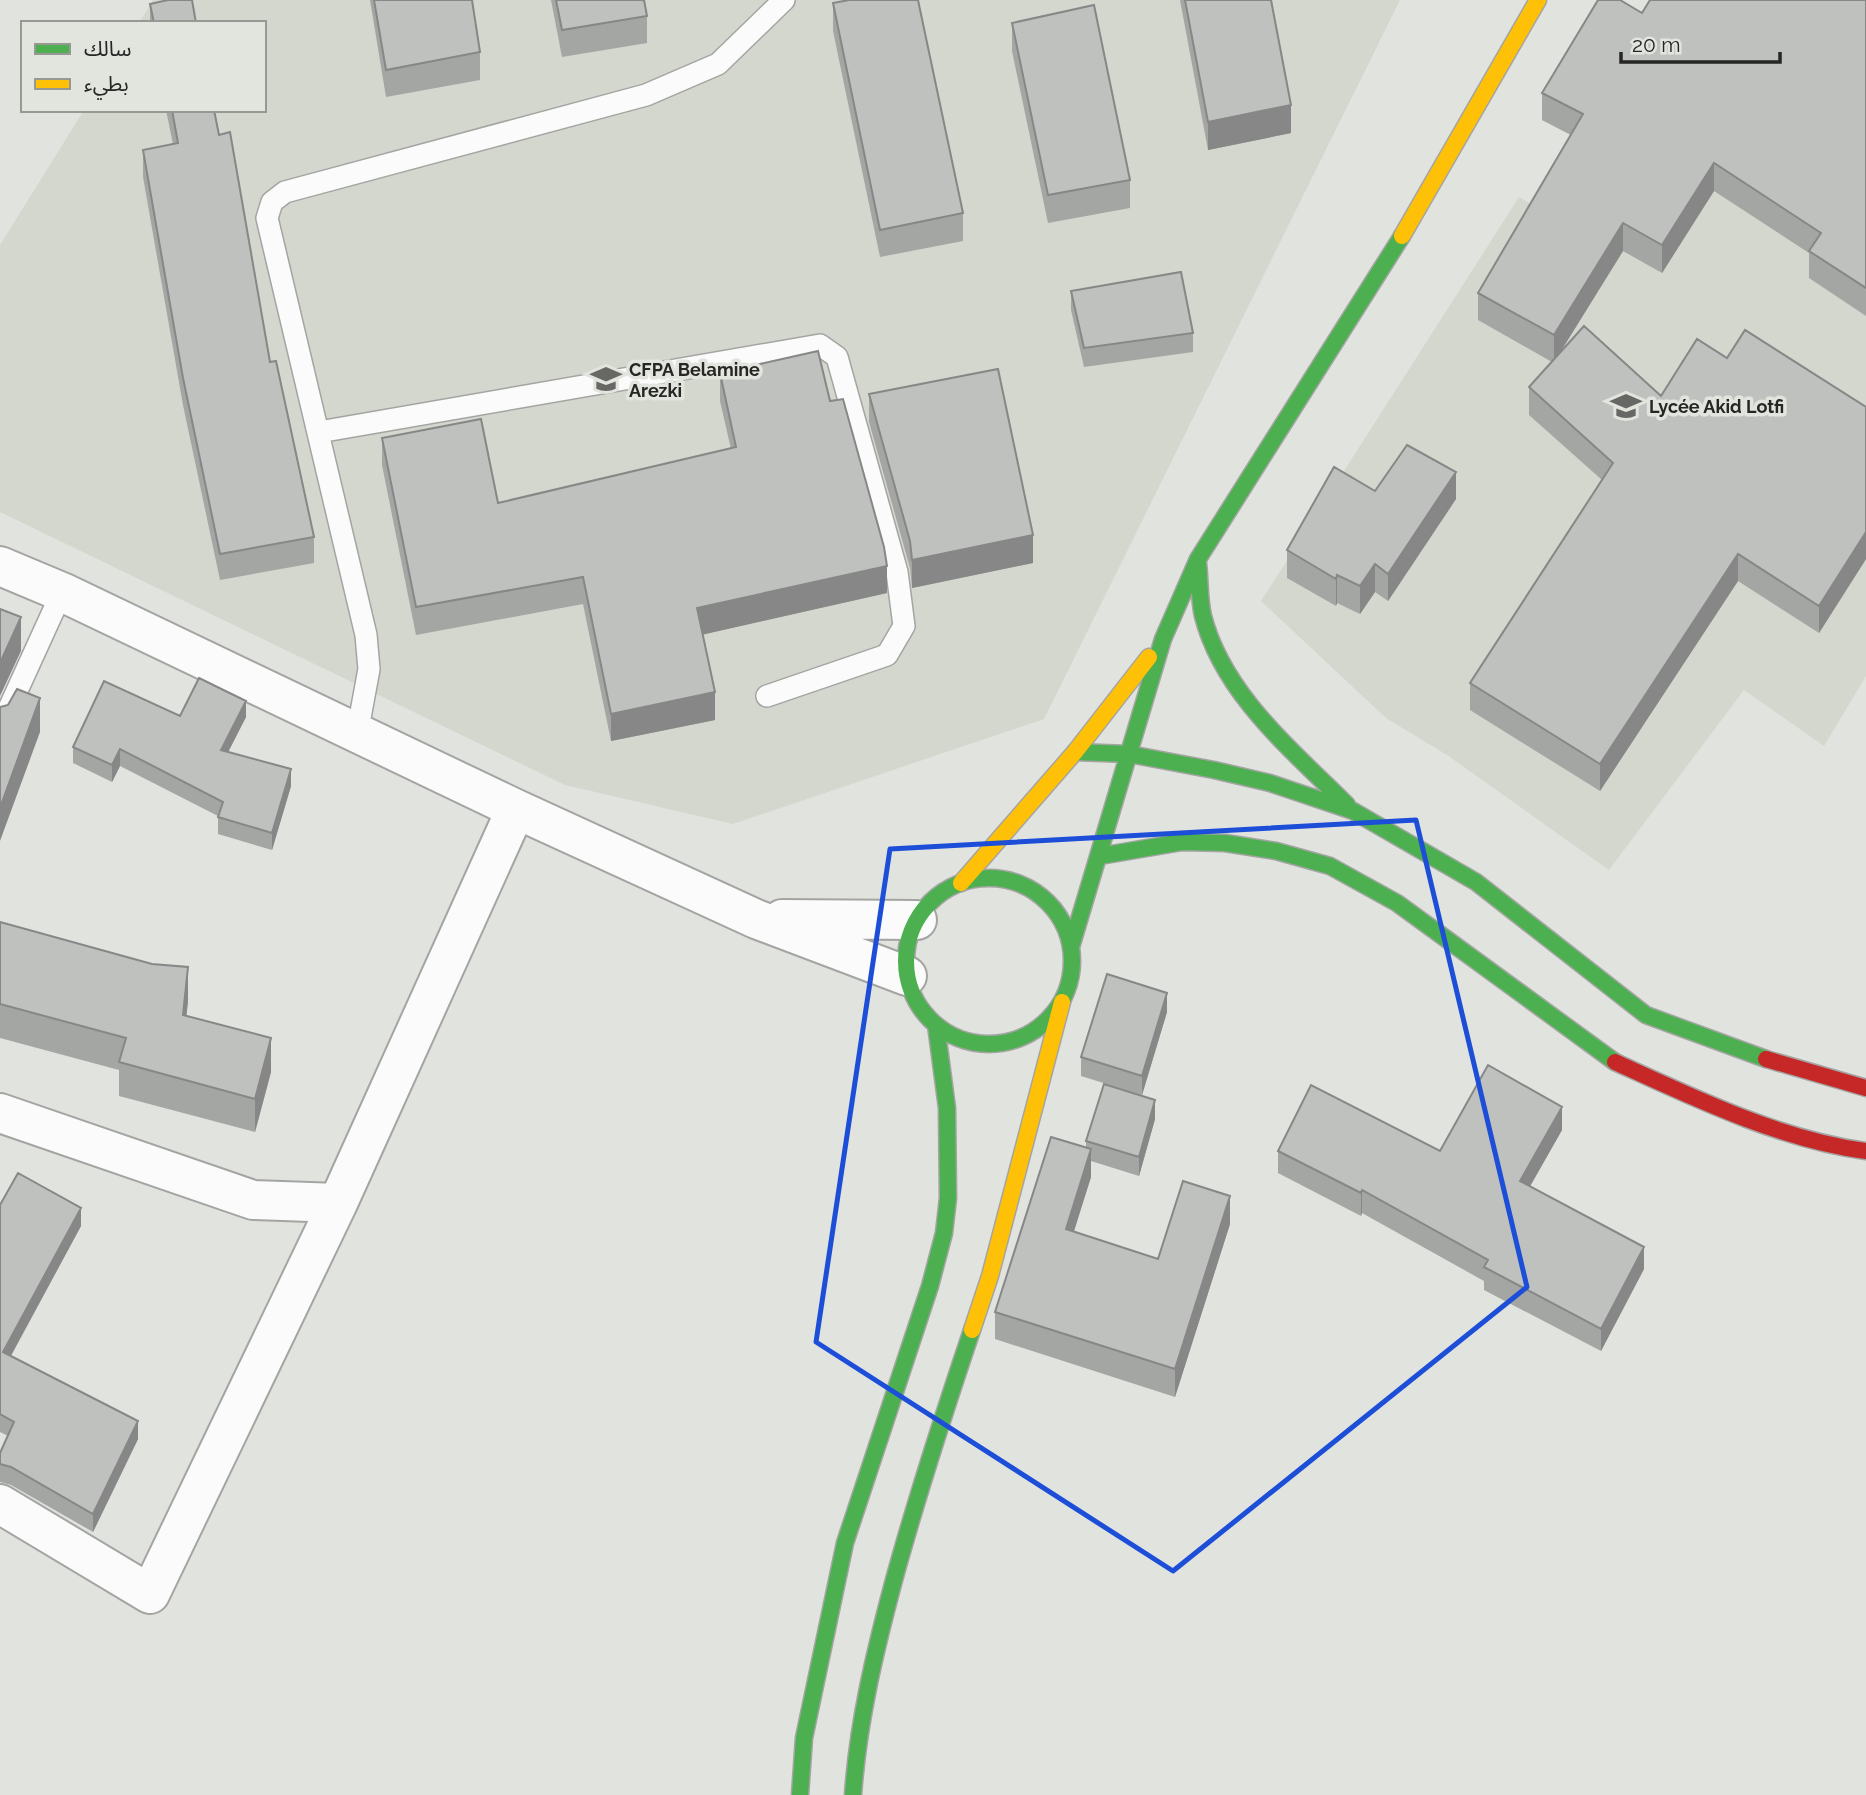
<svg xmlns="http://www.w3.org/2000/svg" width="1866" height="1795" viewBox="0 0 1866 1795" font-family="Raleway,'Noto Sans Arabic',sans-serif">
<style>
.built{fill:#d3d7cd}
.lines{fill:none;stroke-linecap:round;stroke-linejoin:round}
.lane-casing{stroke:#a4a5a3;stroke-width:24}
.street-casing{stroke:#a4a5a3;stroke-width:42}
.fast-casing{stroke:#a4a5a3;stroke-width:19}
.slow-casing{stroke:#a4a5a3;stroke-width:19}
.jam-casing{stroke:#a4a5a3;stroke-width:19}
.lane{stroke:#fafbfa;stroke-width:21}
.street{stroke:#fafbfa;stroke-width:38}
.fast{stroke:#4caf50;stroke-width:16}
.slow{stroke:#ffc107;stroke-width:16}
.jam{stroke:#c62828;stroke-width:16}
.wall{fill:#a4a6a4}
.shaded-wall{fill:#868786}
.building{fill:#bfc1bf;stroke:#868786;stroke-width:2}
.marked{fill:none;stroke:#1d4ed8;stroke-width:5;stroke-linejoin:round}
.labels{text-anchor:middle;dominant-baseline:central;stroke-width:7;stroke-linejoin:round;paint-order:stroke}
.poi-label{font-size:18px;font-weight:bold;fill:#262624;stroke:#e2e4de;text-anchor:start}
</style>
<rect width="100%" height="100%" fill="#e1e3df"/>
<path class="built" d="M 153,0 L 1400,0 L 1044,719 L 733,824 L 565,785 L 0,512 L 0,245 L 84,110 L 264,110 L 264,23 L 139,23 Z
M 1866,0 L 1866,676 L 1824,746 L 1744,690 L 1609,870 L 1447,755 L 1386,718 L 1261,601 L 1519,197 L 1543,211 L 1583,142 L 1542,120 L 1604,18 Z"/>
<g class="lines">
<g class="lane-casing">
<path id="lane" d="M 319,432 L 820,345 L 837,357 L 897,572 L 904,626 L 887,655 L 767,696
M 0,728 L 62,592
M 357,734 L 369,669 L 366,635 L 267,218 L 272,202 L 285,192 L 646,95 L 718,64 L 784,0"/>
</g>
<g class="street-casing">
<path id="street" d="M 0,566 L 62,592 L 516,809 L 756,919 L 907,976
M 782,919 L 917,920
M 0,1113 L 253,1200 L 338,1203
M 0,1504 L 150,1594 L 338,1203 L 516,809"/>
</g>
<g class="fast-casing">
<path id="fast" d="M 1198,563 C 1200,580 1199,599 1203,616 C 1223,694 1292,750 1347,805
M 1075,752 L 1129,754 L 1214,770 L 1270,783 L 1353,811 L 1476,882 L 1646,1015 L 1766,1059
M 1100,856 L 1182,842 L 1225,843 L 1276,851 L 1330,866 L 1397,903 L 1615,1062
M906 961a83 83 0 1 1 166 0a83 83 0 1 1-166 0Z
M 1071,947 L 1163,639 L 1198,559 L 1402,236
M 800,1795 L 804,1738 L 845,1543 L 930,1286 L 944,1233 L 948,1198 L 947,1108 L 936,1025
M 853,1795 C 858,1722 875,1651 894,1580 C 917,1496 944,1413 972,1330"/>
</g>
<g class="slow-casing">
<path id="slow" d="M 1402,236 L 1538,0
M 961,883 L 1075,752 L 1149,657
M 972,1330 L 990,1276 L 1062,1002"/>
</g>
<g class="jam-casing">
<path id="jam" d="M 1766,1059 L 1866,1088
M 1615,1062 C 1692,1097 1781,1140 1866,1151"/>
</g>
<use href="#lane" class="lane"/>
<use href="#street" class="street"/>
<use href="#fast" class="fast"/>
<use href="#slow" class="slow"/>
<use href="#jam" class="jam"/>
</g>
<path class="wall" d="M 370,0 L 472,0 L 480,52 L 480,80 L 386,97 Z
M 551,0 L 644,0 L 647,16 L 647,43 L 562,57 Z
M 1180,0 L 1271,0 L 1291,133 L 1208,150 Z
M 1866,0 L 1866,316 L 1809,278 L 1809,253 L 1714,191 L 1662,273 L 1623,251 L 1558,356 L 1661,396 L 1727,358 L 1866,407 L 1866,559 L 1819,633 L 1738,581 L 1600,791 L 1470,710 L 1470,683 L 1602,480 L 1529,415 L 1529,387 L 1552,362 L 1478,320 L 1478,293 L 1571,135 L 1542,120 L 1542,93 L 1642,13 Z
M 833,3 L 963,213 L 963,241 L 880,257 L 833,31 Z
M 150,4 L 196,23 L 150,23 Z
M 1012,23 L 1130,180 L 1130,208 L 1048,223 L 1012,51 Z
M 166,110 L 214,110 L 270,362 L 314,537 L 314,563 L 220,580 L 183,405 L 143,177 L 143,150 L 173,144 Z
M 1071,291 L 1193,333 L 1193,352 L 1084,367 L 1071,310 Z
M 720,373 L 830,401 L 887,593 L 703,634 L 715,720 L 611,741 L 583,604 L 416,635 L 382,465 L 382,438 L 498,503 L 731,449 L 720,401 Z
M 869,394 L 1033,563 L 912,588 L 910,568 L 869,422 Z
M 1375,491 L 1456,499 L 1388,601 L 1375,592 L 1360,614 L 1337,603 L 1336,606 L 1287,578 L 1287,550 Z
M 180,716 L 246,717 L 228,752 L 291,786 L 272,850 L 218,834 L 218,816 L 120,766 L 112,782 L 73,763 L 73,747 Z
M 0,922 L 188,1001 L 186,1016 L 271,1072 L 255,1132 L 119,1096 L 119,1070 L 0,1038 Z
M 1167,1012 L 1142,1095 L 1081,1076 L 1081,1057 Z
M 1155,1119 L 1139,1176 L 1091,1161 L 1091,1177 L 1073,1232 L 1158,1259 L 1230,1224 L 1175,1397 L 995,1339 L 995,1312 L 1086,1148 L 1086,1141 Z
M 1562,1130 L 1530,1186 L 1644,1269 L 1601,1351 L 1484,1290 L 1484,1281 L 1362,1213 L 1361,1216 L 1278,1173 L 1278,1151 L 1440,1151 Z
M 0,1205 L 81,1226 L 11,1356 L 138,1439 L 93,1532 L 11,1485 L 0,1482 L 0,1453 L 8,1436 L 0,1432 Z"/>
<path class="shaded-wall" d="M 1291,105 L 1291,133 L 1208,150 L 1208,122 Z
M 1714,163 L 1714,191 L 1662,273 L 1662,245 Z
M 1623,223 L 1623,251 L 1554,362 L 1554,335 Z
M 1456,472 L 1456,499 L 1388,601 L 1388,574 Z
M 1866,532 L 1866,559 L 1819,633 L 1819,606 Z
M 1033,535 L 1033,563 L 912,588 L 912,560 Z
M 1738,554 L 1738,581 L 1600,791 L 1600,764 Z
M 1375,564 L 1375,592 L 1360,614 L 1360,586 Z
M 887,566 L 887,593 L 697,636 L 697,608 Z
M 1337,575 L 1337,603 L 1336,606 L 1336,579 Z
M 21,617 L 21,651 L 0,696 L 0,663 Z
M 715,692 L 715,720 L 611,741 L 611,714 Z
M 40,698 L 40,732 L 0,841 L 0,808 Z
M 246,701 L 246,717 L 221,766 L 221,750 Z
M 120,749 L 120,766 L 112,782 L 112,765 Z
M 291,769 L 291,786 L 272,850 L 272,833 Z
M 188,967 L 188,1001 L 183,1049 L 183,1015 Z
M 1167,993 L 1167,1012 L 1142,1095 L 1142,1076 Z
M 271,1038 L 271,1072 L 255,1132 L 255,1099 Z
M 1155,1100 L 1155,1119 L 1139,1176 L 1139,1157 Z
M 1562,1107 L 1562,1130 L 1520,1204 L 1520,1181 Z
M 1091,1149 L 1091,1177 L 1066,1257 L 1066,1229 Z
M 1362,1190 L 1362,1213 L 1361,1216 L 1361,1193 Z
M 1230,1196 L 1230,1224 L 1175,1397 L 1175,1369 Z
M 81,1208 L 81,1226 L 3,1370 L 3,1352 Z
M 1644,1247 L 1644,1269 L 1601,1351 L 1601,1329 Z
M 138,1421 L 138,1439 L 93,1532 L 93,1514 Z"/>
<path class="building" d="M 168,0 L 192,0 L 196,23 L 154,23 L 150,4 Z
M 374,0 L 472,0 L 480,52 L 386,70 Z
M 556,0 L 644,0 L 647,16 L 562,30 Z
M 849,0 L 918,0 L 963,213 L 880,230 L 833,3 Z
M 1185,0 L 1271,0 L 1291,105 L 1208,122 Z
M 1598,0 L 1620,0 L 1642,13 L 1650,0 L 1866,0 L 1866,288 L 1809,251 L 1821,233 L 1714,163 L 1662,245 L 1623,223 L 1554,335 L 1478,293 L 1583,114 L 1542,93 Z
M 1094,5 L 1130,180 L 1048,195 L 1012,23 Z
M 172,110 L 214,110 L 219,135 L 230,132 L 270,362 L 276,361 L 314,537 L 220,554 L 183,378 L 143,150 L 178,143 Z
M 1181,272 L 1193,333 L 1084,348 L 1071,291 Z
M 1584,326 L 1661,396 L 1697,339 L 1727,358 L 1745,330 L 1866,407 L 1866,532 L 1819,606 L 1738,554 L 1600,764 L 1470,683 L 1613,463 L 1529,387 Z
M 818,351 L 830,401 L 843,399 L 884,547 L 887,566 L 697,608 L 715,692 L 611,714 L 583,577 L 416,607 L 382,438 L 481,419 L 498,503 L 736,447 L 720,373 Z
M 998,369 L 1033,535 L 912,560 L 910,541 L 869,394 Z
M 1407,445 L 1456,472 L 1388,574 L 1375,564 L 1360,586 L 1337,575 L 1336,579 L 1287,550 L 1334,467 L 1375,491 Z
M 0,609 L 21,617 L 0,663 Z
M 199,678 L 246,701 L 221,750 L 291,769 L 272,833 L 218,817 L 223,802 L 120,749 L 112,765 L 73,747 L 104,681 L 180,716 Z
M 17,689 L 40,698 L 0,808 L 0,707 L 8,705 Z
M 0,922 L 152,964 L 188,967 L 183,1015 L 271,1038 L 255,1099 L 119,1062 L 126,1038 L 0,1004 Z
M 1107,974 L 1167,993 L 1142,1076 L 1081,1057 Z
M 1488,1065 L 1562,1107 L 1520,1181 L 1644,1247 L 1601,1329 L 1484,1267 L 1488,1260 L 1362,1190 L 1361,1193 L 1278,1151 L 1311,1085 L 1440,1151 Z
M 1104,1084 L 1155,1100 L 1139,1157 L 1086,1141 Z
M 1051,1137 L 1091,1149 L 1066,1229 L 1158,1259 L 1183,1181 L 1230,1196 L 1175,1369 L 995,1312 Z
M 18,1173 L 81,1208 L 3,1352 L 138,1421 L 93,1514 L 11,1467 L 0,1464 L 0,1453 L 14,1422 L 0,1414 L 0,1205 Z"/>
<path class="marked" d="M 1416,820 L 1527,1287 L 1173,1571 L 816,1342 L 890,849 Z"/>
<defs>
<g id="university-bare" transform="scale(2.415)"><path d="M0-5L7-2L0 1L-7-2ZM-4 1L0 2.5L4 1V4Q0 6-4 4Z" fill="#676865" stroke="#e2e4de" stroke-width="2.5" paint-order="stroke"/></g>
<g id="school-bare" transform="scale(2.415)"><path d="M0-5L7-2L0 1L-7-2ZM-4 1L0 2.5L4 1V4Q0 6-4 4Z" fill="#676865" stroke="#e2e4de" stroke-width="2.5" paint-order="stroke"/></g>
</defs>
<g fill-rule="evenodd">
<use href="#university-bare" x="606" y="379"/>
<use href="#school-bare" x="1626" y="406"/>
</g>
<g class="labels">
<g class="poi-label">
<text x="629" y="369">CFPA Belamine<tspan x="629" dy="21">Arezki</tspan></text>
<text x="1649" y="406">Lycée Akid Lotfi</text>
</g>
</g>
<rect x="21" y="21" width="245" height="91" fill="#e2e4de" stroke="#979894" stroke-width="2"/>
<rect x="35" y="44" width="35" height="10" fill="#4caf50" stroke="#979894" stroke-width="2"/>
<text x="84" y="56" font-size="21" fill="#262624">سالك</text>
<rect x="35" y="79" width="35" height="10" fill="#ffc107" stroke="#979894" stroke-width="2"/>
<text x="84" y="91" font-size="21" fill="#262624">بطيء</text>
<path d="M1621 52v10h159v-10" fill="none" stroke="#262624" stroke-width="3.5"/>
<text x="1632" y="52" font-size="21" fill="#262624" stroke="#e2e4de" stroke-width="5" paint-order="stroke">20 m</text>
</svg>
